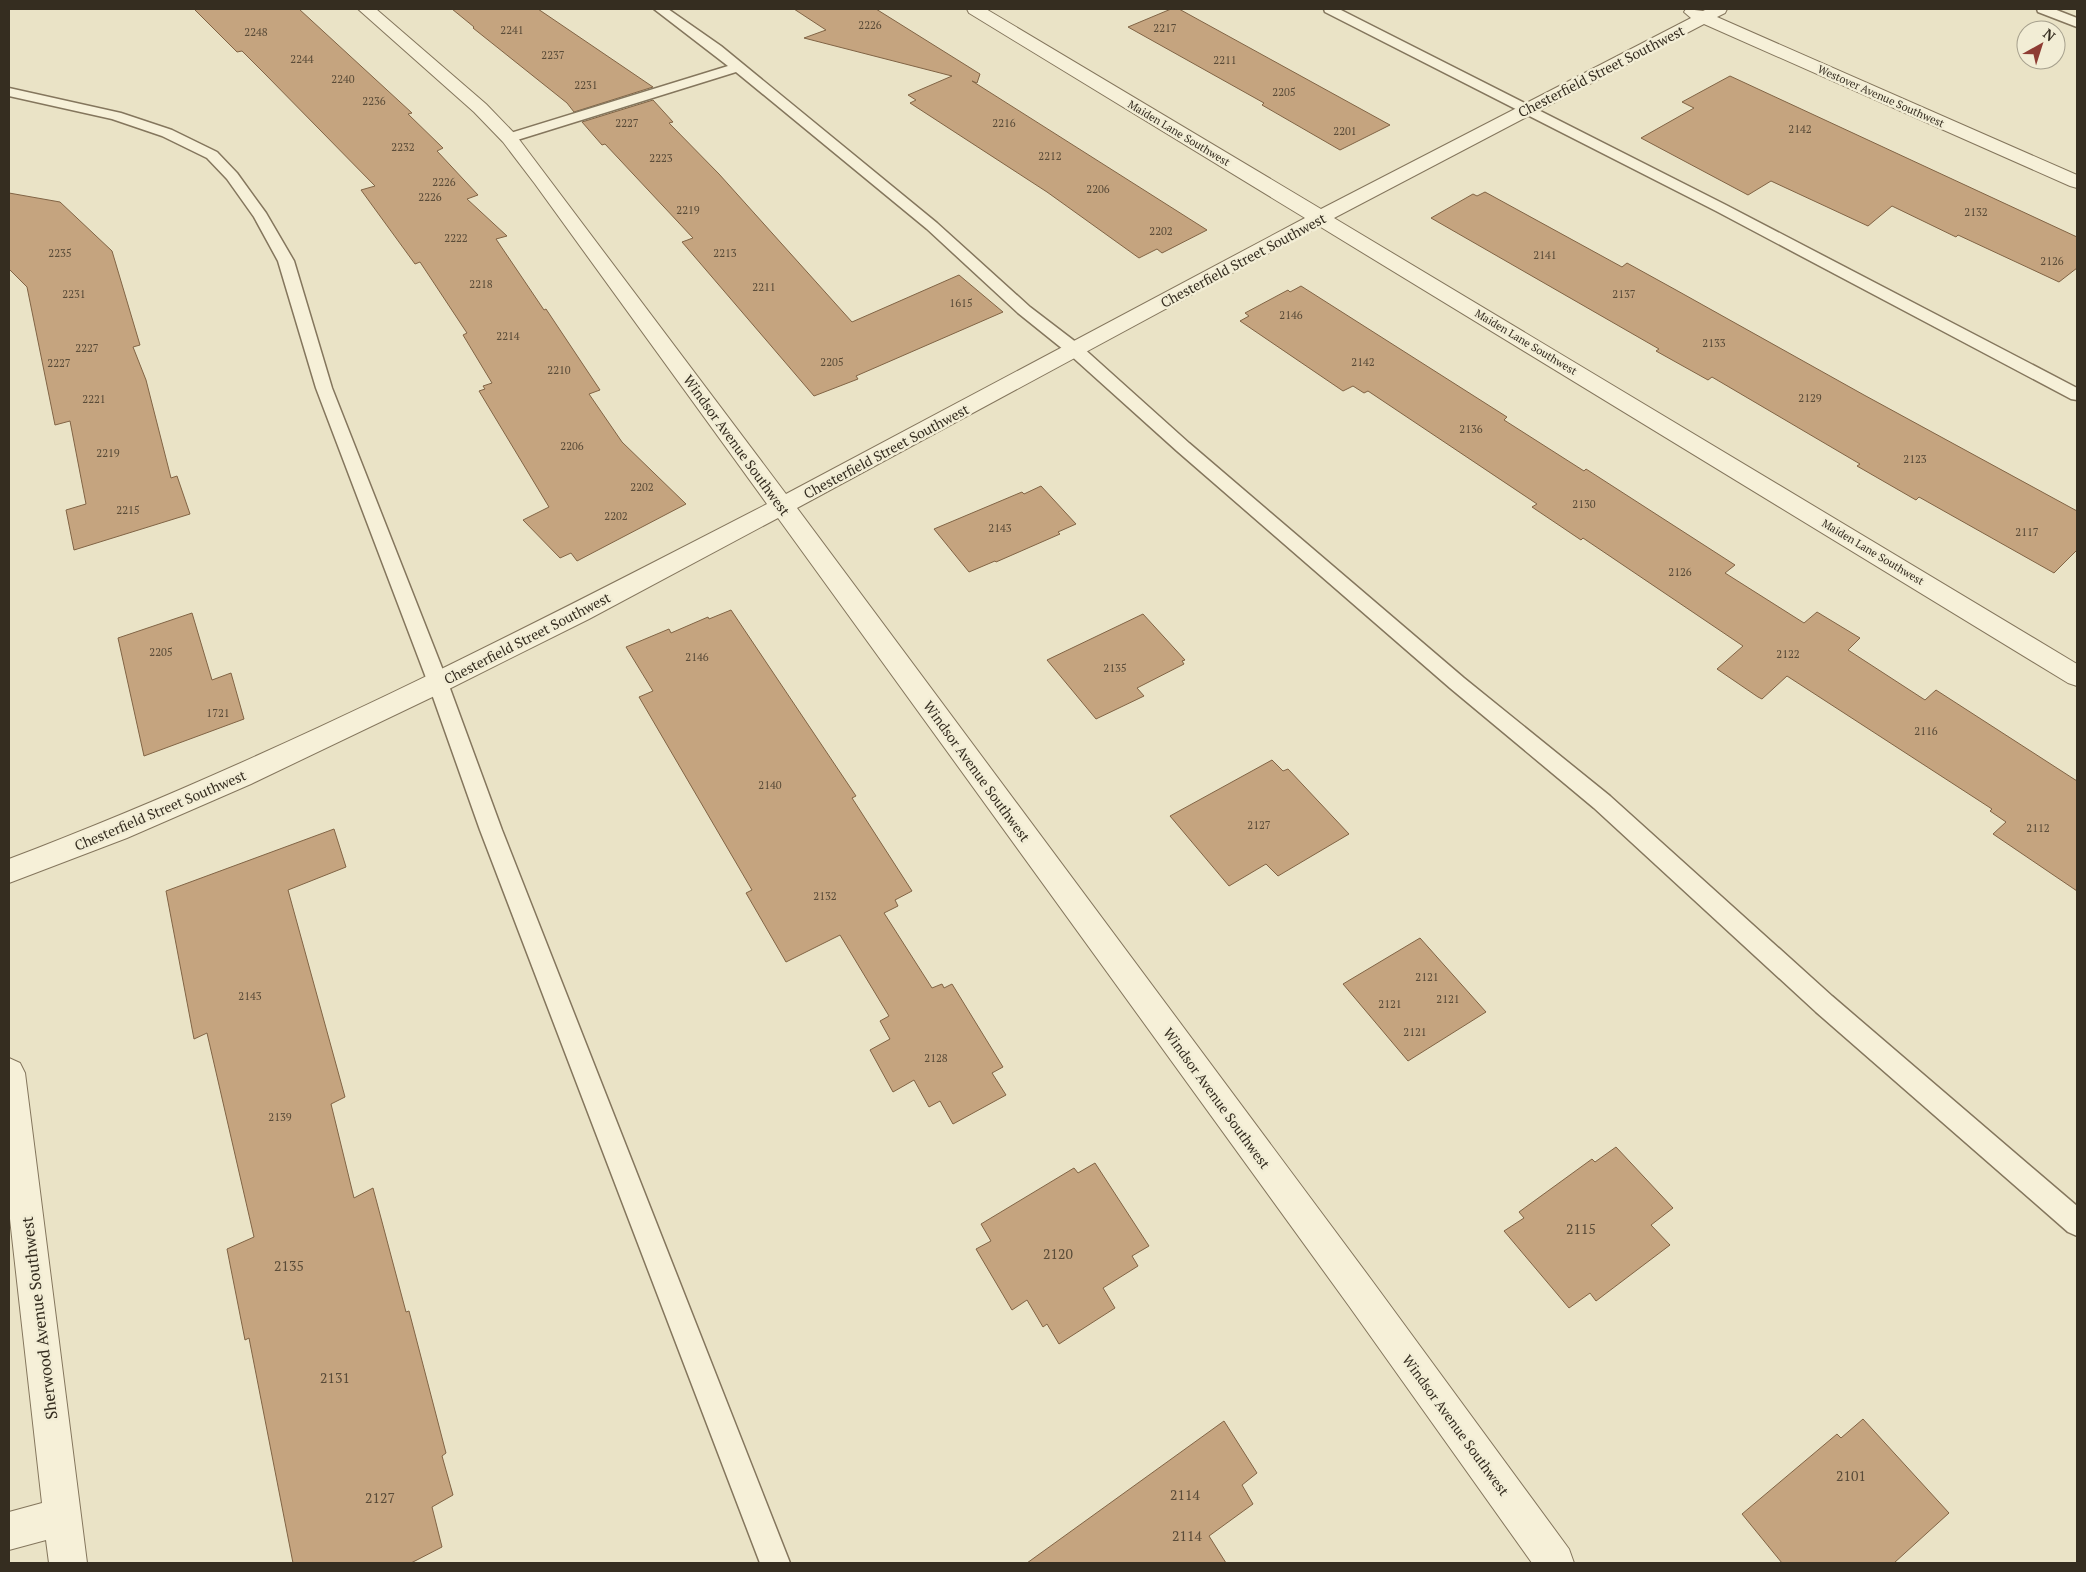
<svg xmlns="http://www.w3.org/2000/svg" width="2086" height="1572" viewBox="0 0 2086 1572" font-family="'PT Serif',serif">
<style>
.building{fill:#c5a47f;stroke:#816445}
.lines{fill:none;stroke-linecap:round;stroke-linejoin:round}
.lane-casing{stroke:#84765d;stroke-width:3}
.street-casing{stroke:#84765d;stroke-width:2}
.lane{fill:#f6f0d8;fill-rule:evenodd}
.street{fill:#f6f0d8;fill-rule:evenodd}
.labels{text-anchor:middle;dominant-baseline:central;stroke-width:5;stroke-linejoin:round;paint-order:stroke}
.number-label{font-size:11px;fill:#594b38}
.far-street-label{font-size:11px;fill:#352d20;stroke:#f2edd5}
.street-label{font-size:14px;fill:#352d20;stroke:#f2edd5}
.near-number-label{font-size:14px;fill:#594b38}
.near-street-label{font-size:16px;fill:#352d20;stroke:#f2edd5}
</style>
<rect width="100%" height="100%" fill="#eae3c6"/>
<path class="building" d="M 194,9 L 299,9 L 412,113 L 408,114 L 443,148 L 437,151 L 478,195 L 467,199 L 507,236 L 496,239 L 544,310 L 546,309 L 600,390 L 589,394 L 622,442 L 686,504 L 577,561 L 571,553 L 560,558 L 523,520 L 549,507 L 479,391 L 485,389 L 483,386 L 492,383 L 463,335 L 467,333 L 420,262 L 415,264 L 361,190 L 375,186 L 265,74 L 242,51 L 237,52 Z
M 452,9 L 538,9 L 653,87 L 574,112 L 567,103 L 473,28 L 474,27 Z
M 794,9 L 876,9 L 980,74 L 977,83 L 972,81 L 1207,230 L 1162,253 L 1157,249 L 1139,258 L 1047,192 L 910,103 L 916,100 L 908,95 L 952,76 L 804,38 L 826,30 Z
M 1171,9 L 1179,9 L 1390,125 L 1340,150 L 1262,105 L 1264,103 L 1128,27 Z
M 1730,76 L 2077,237 L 2077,268 L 2059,282 L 1958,235 L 1956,237 L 1892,206 L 1868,226 L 1771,181 L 1748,195 L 1641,138 L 1694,108 L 1682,102 Z
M 653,100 L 673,122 L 669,123 L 719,174 L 852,322 L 959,275 L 1003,312 L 856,376 L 858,379 L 814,396 L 682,242 L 693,238 L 605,144 L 602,145 L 582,122 Z
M 1485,192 L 1622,267 L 1627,263 L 1676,290 L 1864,395 L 2077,511 L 2077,550 L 2054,573 L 1919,497 L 1916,500 L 1857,466 L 1860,464 L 1712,377 L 1708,380 L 1656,351 L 1659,349 L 1431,218 L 1473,194 L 1477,196 Z
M 9,193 L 60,202 L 112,251 L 140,345 L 133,347 L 146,380 L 171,478 L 177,476 L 190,514 L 74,550 L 66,510 L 86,504 L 70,421 L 55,425 L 27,287 L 9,269 Z
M 1301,286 L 1507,417 L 1504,420 L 1584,471 L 1586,469 L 1735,565 L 1725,573 L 1804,623 L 1817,612 L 1860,638 L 1848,650 L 1925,700 L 1936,690 L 2077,781 L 2077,891 L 1993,834 L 2006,822 L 1990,811 L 1992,809 L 1787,676 L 1762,699 L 1758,697 L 1717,669 L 1743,646 L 1583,538 L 1581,540 L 1532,507 L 1537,504 L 1368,391 L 1364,393 L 1353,386 L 1343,391 L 1240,321 L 1249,316 L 1245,313 L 1288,290 L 1290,292 Z
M 1041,486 L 1076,524 L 1058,532 L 1060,534 L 996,562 L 995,561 L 969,572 L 934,529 L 1022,492 L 1024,494 Z
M 731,610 L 856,796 L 852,798 L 912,891 L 895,900 L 898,906 L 884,913 L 932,988 L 942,984 L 944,988 L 952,984 L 1003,1067 L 992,1073 L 1006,1095 L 953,1124 L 940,1101 L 929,1107 L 914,1080 L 893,1092 L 870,1050 L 890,1039 L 880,1021 L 889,1016 L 840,935 L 786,962 L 746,893 L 752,890 L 639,697 L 653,691 L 626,647 L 669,629 L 671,633 L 708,617 L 709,619 Z
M 192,613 L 212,680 L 231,673 L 244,719 L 144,756 L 118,638 Z
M 1143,614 L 1185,660 L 1182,661 L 1184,664 L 1137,688 L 1144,696 L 1096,719 L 1047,660 Z
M 1272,760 L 1283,771 L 1288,769 L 1349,834 L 1278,876 L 1266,864 L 1229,886 L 1170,816 Z
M 334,829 L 346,867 L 288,890 L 345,1097 L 331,1104 L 354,1198 L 373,1188 L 406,1312 L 409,1311 L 446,1453 L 442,1456 L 453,1495 L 432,1507 L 442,1547 L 411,1563 L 293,1563 L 249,1338 L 245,1340 L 227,1249 L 254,1237 L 207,1033 L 194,1039 L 166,891 Z
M 1420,938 L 1486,1012 L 1408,1061 L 1343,984 Z
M 1616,1147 L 1673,1208 L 1651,1225 L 1670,1245 L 1596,1301 L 1590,1293 L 1569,1308 L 1504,1231 L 1524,1218 L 1519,1212 L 1592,1159 L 1595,1162 Z
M 1095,1163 L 1149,1246 L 1132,1256 L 1138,1266 L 1103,1288 L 1115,1308 L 1059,1344 L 1047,1324 L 1043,1327 L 1027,1300 L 1012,1310 L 976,1249 L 991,1241 L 981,1224 L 1074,1168 L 1078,1173 Z
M 1863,1419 L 1949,1513 L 1894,1563 L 1782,1563 L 1742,1514 L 1837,1434 L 1841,1438 Z
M 1224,1421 L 1257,1473 L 1242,1485 L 1253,1504 L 1209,1536 L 1226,1563 L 1027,1563 Z"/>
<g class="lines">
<g class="lane-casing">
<path id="lane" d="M 654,9 L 668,9 L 721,46 L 937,223 L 1030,307 L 1081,346 L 1189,443 L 1464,678 L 1610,796 L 1832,996 L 2077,1206 L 2077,1236 L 2068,1232 L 1816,1012 L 1594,808 L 1450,688 L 1177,451 L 1069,354 L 1018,313 L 927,229 L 736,72 L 514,141 L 504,141 L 502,138 L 504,135 L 728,66 Z
M 1324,9 L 1339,9 L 1726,205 L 2077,388 L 2077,400 L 2071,399 L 1716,211 L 1325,12 Z
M 2037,9 L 2054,9 L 2077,18 L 2077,27 L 2038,12 Z
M 9,88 L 121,113 L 172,130 L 217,152 L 237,173 L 266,213 L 294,261 L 332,388 L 448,683 L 502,830 L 790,1563 L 760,1563 L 480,830 L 428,683 L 316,388 L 278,261 L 254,217 L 227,179 L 207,158 L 162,136 L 112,119 L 9,96 Z"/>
</g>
<g class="street-casing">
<path id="street" d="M 358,9 L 376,9 L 486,104 L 515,134 L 786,494 L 1305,218 L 969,13 L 967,9 L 986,9 L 1321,209 L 1691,18 L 1684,12 L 1686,9 L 1703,11 L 1707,9 L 1727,9 L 1725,13 L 1717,17 L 2077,175 L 2077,188 L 2070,186 L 1704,24 L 1334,218 L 2077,664 L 2077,686 L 2068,683 L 1319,226 L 797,508 L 1373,1282 L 1569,1549 L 1574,1563 L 1532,1563 L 1349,1306 L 778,518 L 589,619 L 447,690 L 251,784 L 127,838 L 9,883 L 9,859 C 270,760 519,632 767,504 L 535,184 L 503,142 L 474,112 Z
M 9,1058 L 20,1063 L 25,1073 L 87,1563 L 49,1563 L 46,1540 L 9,1550 L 9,1512 L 42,1503 L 9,1210 Z"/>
</g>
<use href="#lane" class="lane"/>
<use href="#street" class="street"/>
</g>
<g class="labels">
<g class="number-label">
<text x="870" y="25">2226</text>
<text x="1165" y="28">2217</text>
<text x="512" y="30">2241</text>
<text x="256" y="32">2248</text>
<text x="553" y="55">2237</text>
<text x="302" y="59">2244</text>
<text x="1225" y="60">2211</text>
<text x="343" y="79">2240</text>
<text x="586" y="85">2231</text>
<text x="1284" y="92">2205</text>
<text x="374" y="101">2236</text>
<text x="627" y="123">2227</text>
<text x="1004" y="123">2216</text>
<text x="1800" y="129">2142</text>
<text x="1345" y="131">2201</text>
<text x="403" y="147">2232</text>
<text x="1050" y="156">2212</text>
<text x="661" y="158">2223</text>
<text x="444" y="182">2226</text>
<text x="1098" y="189">2206</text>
<text x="430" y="197">2226</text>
<text x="688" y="210">2219</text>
<text x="1976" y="212">2132</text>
<text x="1161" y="231">2202</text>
<text x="456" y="238">2222</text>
<text x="60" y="253">2235</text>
<text x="725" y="253">2213</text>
<text x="1545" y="255">2141</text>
<text x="2052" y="261">2126</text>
<text x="481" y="284">2218</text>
<text x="764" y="287">2211</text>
<text x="74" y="294">2231</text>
<text x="1624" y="294">2137</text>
<text x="961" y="303">1615</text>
<text x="1291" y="315">2146</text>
<text x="508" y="336">2214</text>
<text x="1714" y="343">2133</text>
<text x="87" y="348">2227</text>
<text x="832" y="362">2205</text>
<text x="1363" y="362">2142</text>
<text x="59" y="363">2227</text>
<text x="559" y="370">2210</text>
<text x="1810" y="398">2129</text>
<text x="94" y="399">2221</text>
<text x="1471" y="429">2136</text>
<text x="572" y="446">2206</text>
<text x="108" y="453">2219</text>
<text x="1915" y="459">2123</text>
<text x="642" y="487">2202</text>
<text x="1584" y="504">2130</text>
<text x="128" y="510">2215</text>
<text x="616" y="516">2202</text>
<text x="1000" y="528">2143</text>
<text x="2027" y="532">2117</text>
<text x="1680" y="572">2126</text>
<text x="161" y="652">2205</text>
<text x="1788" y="654">2122</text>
<text x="697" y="657">2146</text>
<text x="1115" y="668">2135</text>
<text x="218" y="713">1721</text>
<text x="1926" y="731">2116</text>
<text x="770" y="785">2140</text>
<text x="1259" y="825">2127</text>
<text x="2038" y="828">2112</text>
<text x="825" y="896">2132</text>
<text x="1427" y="977">2121</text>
<text x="250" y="996">2143</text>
<text x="1448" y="999">2121</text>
<text x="1390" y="1004">2121</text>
<text x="1415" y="1032">2121</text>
<text x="936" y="1058">2128</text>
<text x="280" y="1117">2139</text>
</g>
<g class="far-street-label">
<text transform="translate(1881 96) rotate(24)">Westover Avenue Southwest</text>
<text transform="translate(1179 133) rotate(31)">Maiden Lane Southwest</text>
<text transform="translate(1526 342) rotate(31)">Maiden Lane Southwest</text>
<text transform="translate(1873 552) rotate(31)">Maiden Lane Southwest</text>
</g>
<g class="street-label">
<text transform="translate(1601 71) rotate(-27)">Chesterfield Street Southwest</text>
<text transform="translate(1243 260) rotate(-28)">Chesterfield Street Southwest</text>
<text transform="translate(737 445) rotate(54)">Windsor Avenue Southwest</text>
<text transform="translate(886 451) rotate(-28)">Chesterfield Street Southwest</text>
<text transform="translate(527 638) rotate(-27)">Chesterfield Street Southwest</text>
<text transform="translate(977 771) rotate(54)">Windsor Avenue Southwest</text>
<text transform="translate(160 810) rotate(-23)">Chesterfield Street Southwest</text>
<text transform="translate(1217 1098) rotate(54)">Windsor Avenue Southwest</text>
<text transform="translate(1456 1425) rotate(54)">Windsor Avenue Southwest</text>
</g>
<g class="near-number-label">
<text x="1581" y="1228">2115</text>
<text x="1058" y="1253">2120</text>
<text x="289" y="1265">2135</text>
<text x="335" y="1377">2131</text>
<text x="1851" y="1475">2101</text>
<text x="1185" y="1494">2114</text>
<text x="380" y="1497">2127</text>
<text x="1187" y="1535">2114</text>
</g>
<g class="near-street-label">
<text transform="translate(39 1318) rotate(-97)">Sherwood Avenue Southwest</text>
</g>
</g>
<rect width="2086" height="1572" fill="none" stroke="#352d20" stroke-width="20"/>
<g transform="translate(2041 45) rotate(39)"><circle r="24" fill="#f2edd5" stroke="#a6a08d"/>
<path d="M0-4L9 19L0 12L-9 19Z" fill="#8e3c33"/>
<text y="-8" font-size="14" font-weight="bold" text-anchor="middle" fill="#352d20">N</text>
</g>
</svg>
